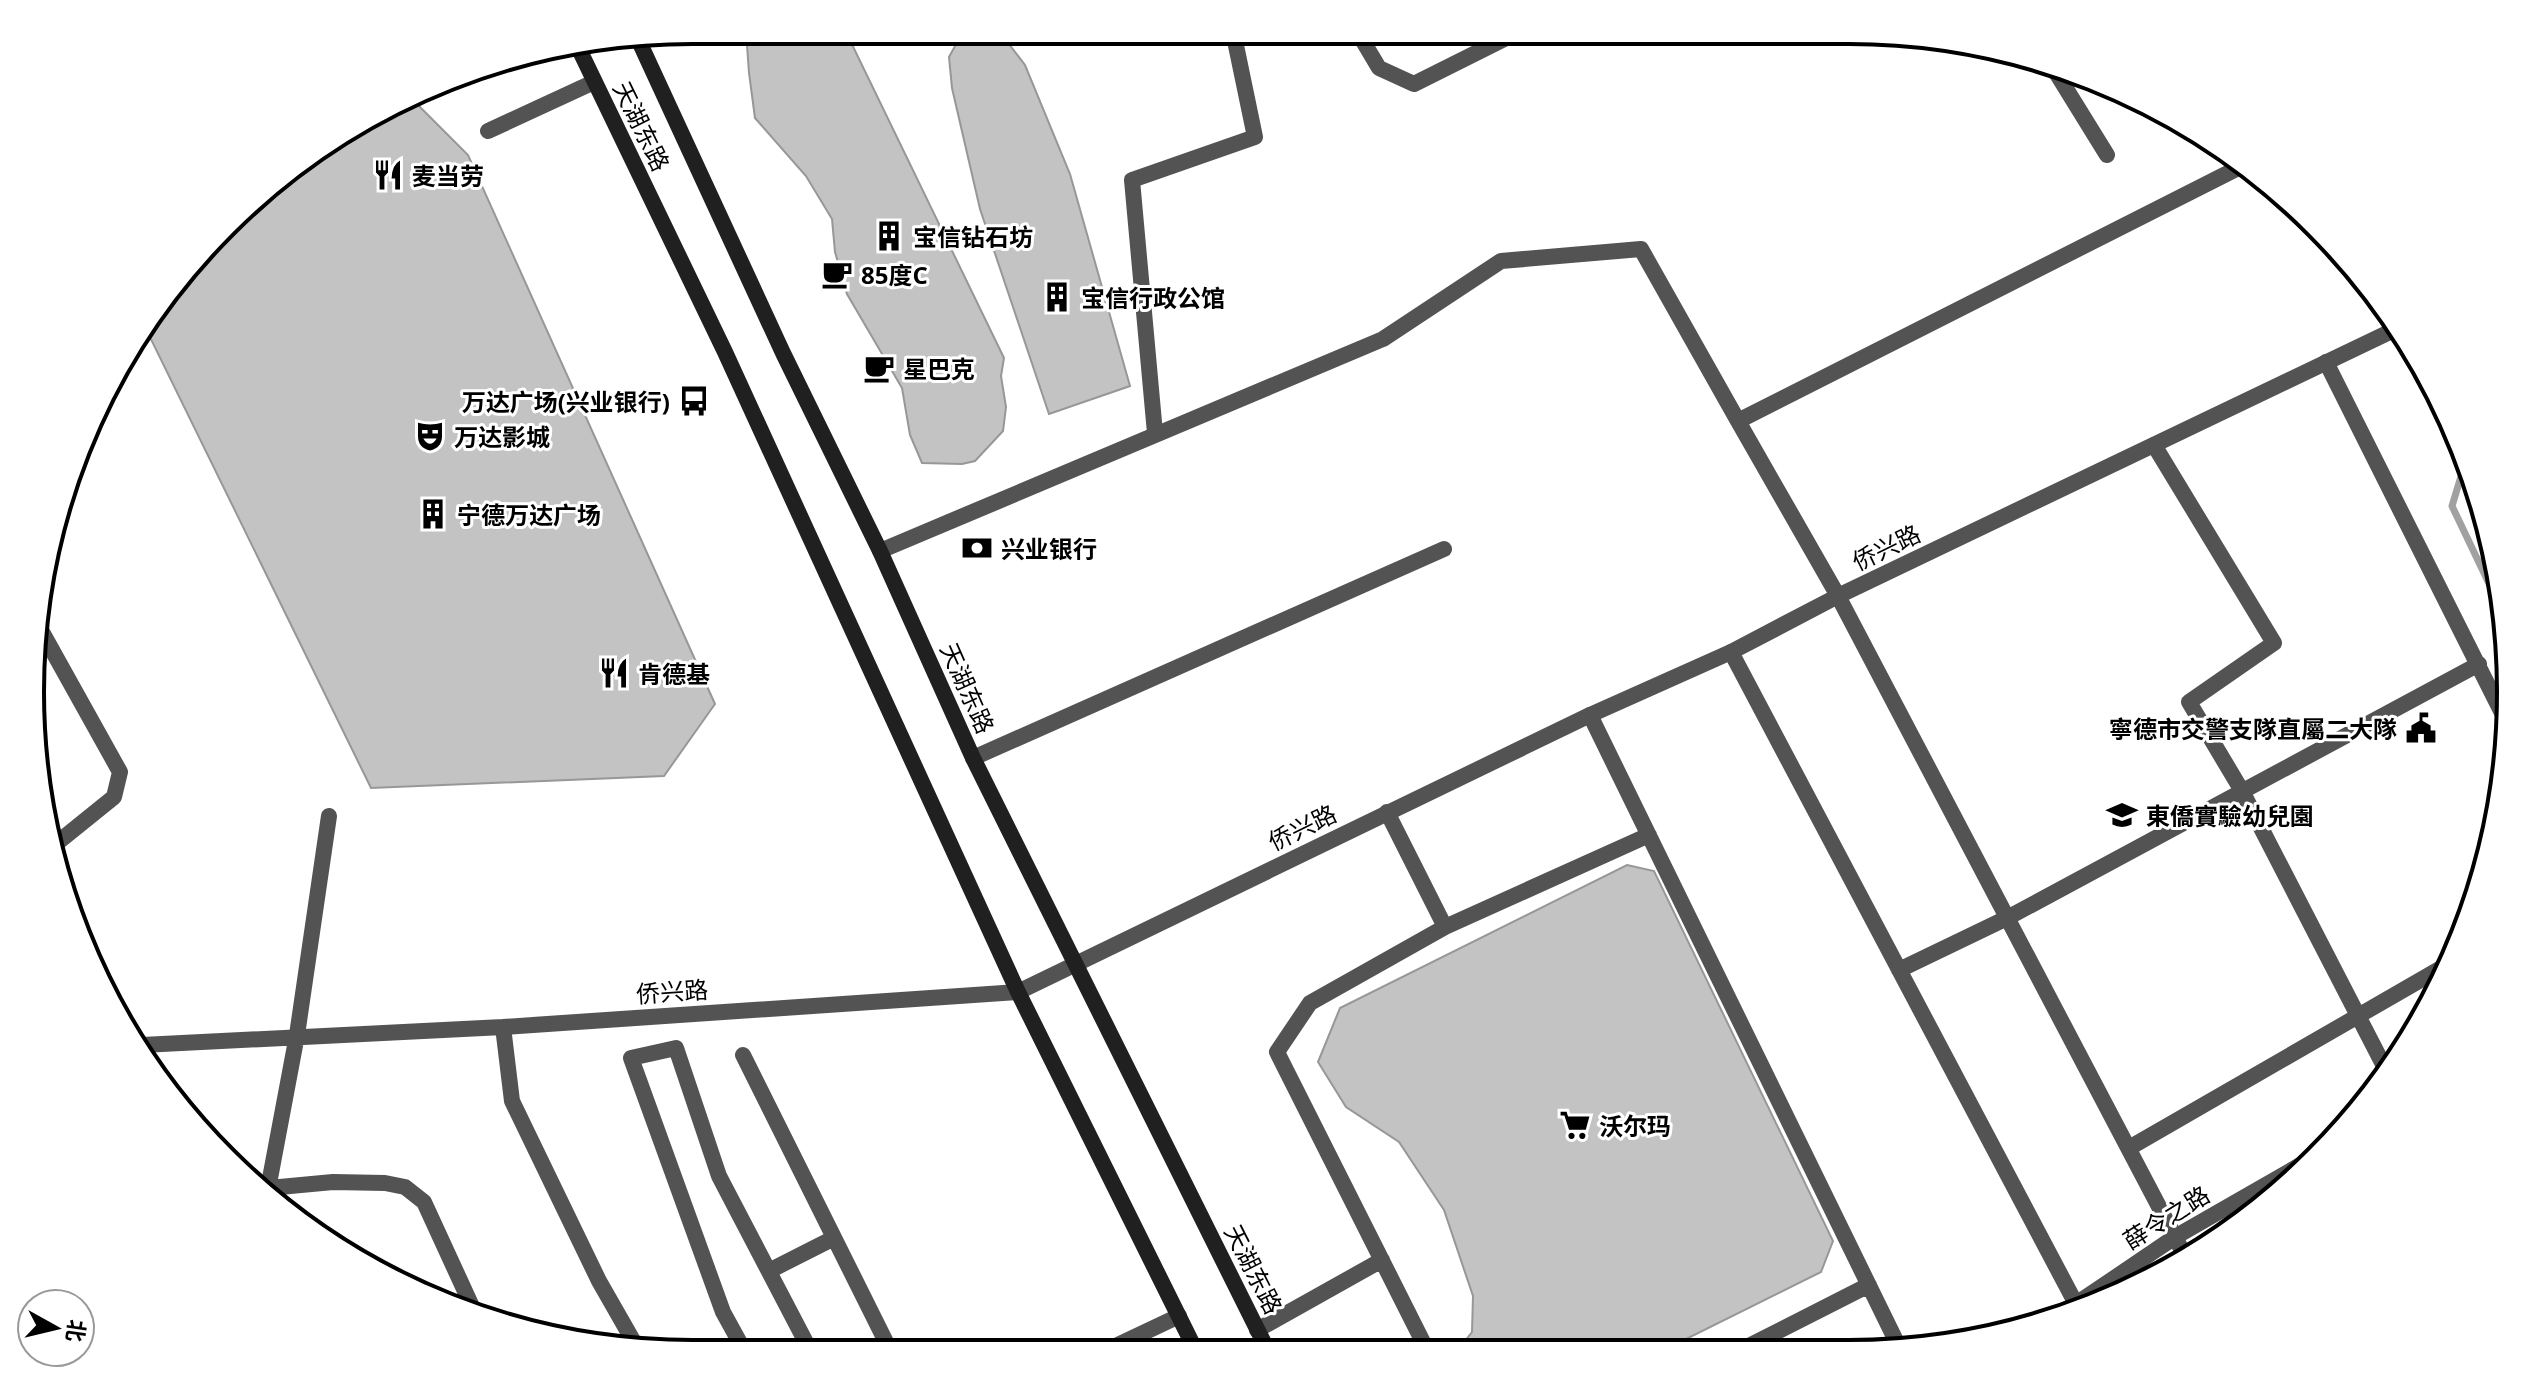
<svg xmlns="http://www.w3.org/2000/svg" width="2541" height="1384" viewBox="0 0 2541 1384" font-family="'Open Sans','Noto Sans SC',sans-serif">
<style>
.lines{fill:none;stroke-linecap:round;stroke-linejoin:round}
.stream{stroke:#a1a1a1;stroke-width:7}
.building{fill:#c3c3c3;stroke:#979797;stroke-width:2}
.pedestrian{stroke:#535353;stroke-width:16}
.minor{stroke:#535353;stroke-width:16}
.tertiary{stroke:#535353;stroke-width:16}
.secondary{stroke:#202020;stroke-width:16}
.labels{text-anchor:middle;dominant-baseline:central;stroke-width:6;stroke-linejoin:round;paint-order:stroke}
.street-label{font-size:24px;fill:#000;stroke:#fff}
.poi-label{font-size:24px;font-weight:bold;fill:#000;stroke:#fff;text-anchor:start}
.rim{fill:none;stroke:#000;stroke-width:4}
</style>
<rect width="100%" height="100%" fill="#fff"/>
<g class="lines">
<path class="stream" d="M 2466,460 L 2452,506 L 2504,615"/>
</g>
<path class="building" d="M 751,30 L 845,30 L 1004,358 L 1001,376 L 1006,407 L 1003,431 L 975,461 L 962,464 L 922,463 L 910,435 L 902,388 L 847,294 L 835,252 L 832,219 L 806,176 L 755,118 L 749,73 L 747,45 Z
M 964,30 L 999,31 L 1025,65 L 1070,174 L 1130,386 L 1049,414 L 980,209 L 952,88 L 949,57 Z
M 413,100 L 468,155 L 715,704 L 664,776 L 371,788 L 143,323 L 289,167 Z
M 1627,865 L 1654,871 L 1833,1241 L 1821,1272 L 1666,1349 L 1458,1350 L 1472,1332 L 1473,1296 L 1444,1210 L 1399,1142 L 1346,1107 L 1318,1062 L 1340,1008 Z"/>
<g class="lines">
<path class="pedestrian" d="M 488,131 L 594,82
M 297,1035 L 329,816"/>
<path class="minor" d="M 1357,31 L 1379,68 L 1414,84 L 1520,31
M 2052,66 L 2107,155
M 2326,362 L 2507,723
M 1155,433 L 1132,180 L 1255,137 L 1233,31
M 2154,445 L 2274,643 L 2189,702 L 2242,791 L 2386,1070
M 880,551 L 1383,339 L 1501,261 L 1641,249 L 1738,421
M 42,632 L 120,772 L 114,797 L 57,843
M 1731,652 L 2076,1304
M 1590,715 L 1900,1349
M 973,758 L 1444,549
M 1387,812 L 1445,927 L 1310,1003 L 1277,1052 L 1427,1350
M 1445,927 L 1649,835
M 1899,970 L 2007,918 L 2479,664
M 503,1027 L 512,1101 L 599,1281 L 639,1351
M 142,1045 L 503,1027 L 1018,992
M 743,1055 L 891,1352
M 2129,1148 L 2450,963
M 269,1188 L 333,1182 L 385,1183 L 405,1187 L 424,1202 L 475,1313
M 268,1189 L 297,1035
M 2186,1258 L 1838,596 L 1738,421 L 2244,165
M 769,1271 L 834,1238
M 1257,1330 L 1382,1260
M 1743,1349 L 1869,1285
M 1105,1351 L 1179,1316
M 745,1352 L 723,1312 L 631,1058 L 676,1048 L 719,1176 L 811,1352"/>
<path class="tertiary" d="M 1018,992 L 1590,715 L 1731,652 L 1838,596 L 2398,328
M 2035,1325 L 2076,1304 L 2175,1237 L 2323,1152"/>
<path class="secondary" d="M 638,39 L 783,353 L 880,551 L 973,758 L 1268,1351
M 579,49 L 725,352 L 1018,992 L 1196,1351"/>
</g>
<defs>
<g id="restaurant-bare" transform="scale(2.4)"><path d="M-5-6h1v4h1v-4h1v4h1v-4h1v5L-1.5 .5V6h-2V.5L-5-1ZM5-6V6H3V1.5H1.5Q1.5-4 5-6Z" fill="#000" stroke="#fff" stroke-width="2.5" paint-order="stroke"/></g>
<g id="building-bare" transform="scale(2.4)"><path d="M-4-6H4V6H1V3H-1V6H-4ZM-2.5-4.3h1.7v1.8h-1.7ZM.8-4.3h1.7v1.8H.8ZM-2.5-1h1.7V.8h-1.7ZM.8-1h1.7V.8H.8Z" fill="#000" stroke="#fff" stroke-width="2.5" paint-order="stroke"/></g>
<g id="cafe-bare" transform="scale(2.4)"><path d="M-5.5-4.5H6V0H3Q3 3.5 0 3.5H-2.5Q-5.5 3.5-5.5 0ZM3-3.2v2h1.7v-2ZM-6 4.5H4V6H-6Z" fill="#000" stroke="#fff" stroke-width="2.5" paint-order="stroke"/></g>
<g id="bus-bare" transform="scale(2.4)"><path d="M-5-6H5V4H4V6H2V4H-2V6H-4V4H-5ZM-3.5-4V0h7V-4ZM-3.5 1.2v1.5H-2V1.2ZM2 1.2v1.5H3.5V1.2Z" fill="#000" stroke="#fff" stroke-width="2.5" paint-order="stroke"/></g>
<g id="theatre-bare" transform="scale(2.4)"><path d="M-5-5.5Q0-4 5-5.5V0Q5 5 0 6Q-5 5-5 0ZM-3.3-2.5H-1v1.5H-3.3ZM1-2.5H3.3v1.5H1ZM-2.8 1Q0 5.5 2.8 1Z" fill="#000" stroke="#fff" stroke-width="2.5" paint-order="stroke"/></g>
<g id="bank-bare" transform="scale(2.4)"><path d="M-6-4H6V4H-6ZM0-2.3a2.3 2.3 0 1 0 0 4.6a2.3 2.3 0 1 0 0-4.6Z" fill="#000" stroke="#fff" stroke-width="2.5" paint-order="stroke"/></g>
<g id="civic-bare" transform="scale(2.4)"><path d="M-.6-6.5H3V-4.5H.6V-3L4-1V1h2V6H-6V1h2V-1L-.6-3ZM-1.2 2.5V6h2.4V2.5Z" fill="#000" stroke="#fff" stroke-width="2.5" paint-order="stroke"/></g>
<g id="school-bare" transform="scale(2.4)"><path d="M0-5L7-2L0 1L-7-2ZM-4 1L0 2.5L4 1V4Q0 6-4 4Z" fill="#000" stroke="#fff" stroke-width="2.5" paint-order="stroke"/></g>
<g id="supermarket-bare" transform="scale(2.4)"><path d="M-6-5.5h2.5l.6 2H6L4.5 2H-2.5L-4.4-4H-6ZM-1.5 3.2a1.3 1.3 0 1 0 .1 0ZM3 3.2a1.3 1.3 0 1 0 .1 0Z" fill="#000" stroke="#fff" stroke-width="2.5" paint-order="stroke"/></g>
</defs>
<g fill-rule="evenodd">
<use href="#restaurant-bare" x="388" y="175"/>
<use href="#building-bare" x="889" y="236"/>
<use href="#cafe-bare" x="837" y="274"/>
<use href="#building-bare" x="1057" y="297"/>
<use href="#cafe-bare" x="879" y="368"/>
<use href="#bus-bare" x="694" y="401"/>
<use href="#theatre-bare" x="430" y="436"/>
<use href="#building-bare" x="433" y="514"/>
<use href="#bank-bare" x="977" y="548"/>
<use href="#restaurant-bare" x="614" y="673"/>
<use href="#civic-bare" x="2421" y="728"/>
<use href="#school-bare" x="2122" y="815"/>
<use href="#supermarket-bare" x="1575" y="1125"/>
</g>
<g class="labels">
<g class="street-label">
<text transform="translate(642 126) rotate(64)">天湖东路</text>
<text transform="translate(1886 547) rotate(-26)">侨兴路</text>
<text transform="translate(968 688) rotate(66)">天湖东路</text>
<text transform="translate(1302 827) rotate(-26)">侨兴路</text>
<text transform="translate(672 991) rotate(-4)">侨兴路</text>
<text transform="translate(2166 1217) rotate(-32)">薛令之路</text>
<text transform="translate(1254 1269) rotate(63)">天湖东路</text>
</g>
<g class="poi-label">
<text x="412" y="175">麦当劳</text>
<text x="913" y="236">宝信钻石坊</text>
<text x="861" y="274">85度C</text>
<text x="1081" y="297">宝信行政公馆</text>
<text x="903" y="368">星巴克</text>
<text x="670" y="401" text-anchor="end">万达广场(兴业银行)</text>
<text x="454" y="436">万达影城</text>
<text x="457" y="514">宁德万达广场</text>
<text x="1001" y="548">兴业银行</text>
<text x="638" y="673">肯德基</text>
<text x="2397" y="728" text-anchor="end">寧德市交警支隊直屬二大隊</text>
<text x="2146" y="815">東僑實驗幼兒園</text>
<text x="1599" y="1125">沃尔玛</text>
</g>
</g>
<path d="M0 0H2541V1384H0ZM692 44H1849A648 648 0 0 1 2497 692V692A648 648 0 0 1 1849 1340H692A648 648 0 0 1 44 692V692A648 648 0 0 1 692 44Z" fill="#fff" fill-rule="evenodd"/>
<path class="rim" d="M692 44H1849A648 648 0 0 1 2497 692V692A648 648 0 0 1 1849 1340H692A648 648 0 0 1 44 692V692A648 648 0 0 1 692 44Z"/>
<g transform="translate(56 1328) rotate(98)"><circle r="38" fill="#ffffff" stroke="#999999" stroke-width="2"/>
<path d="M0-6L14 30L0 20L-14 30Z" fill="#000000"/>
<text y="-12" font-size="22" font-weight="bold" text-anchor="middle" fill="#000000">北</text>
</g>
</svg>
